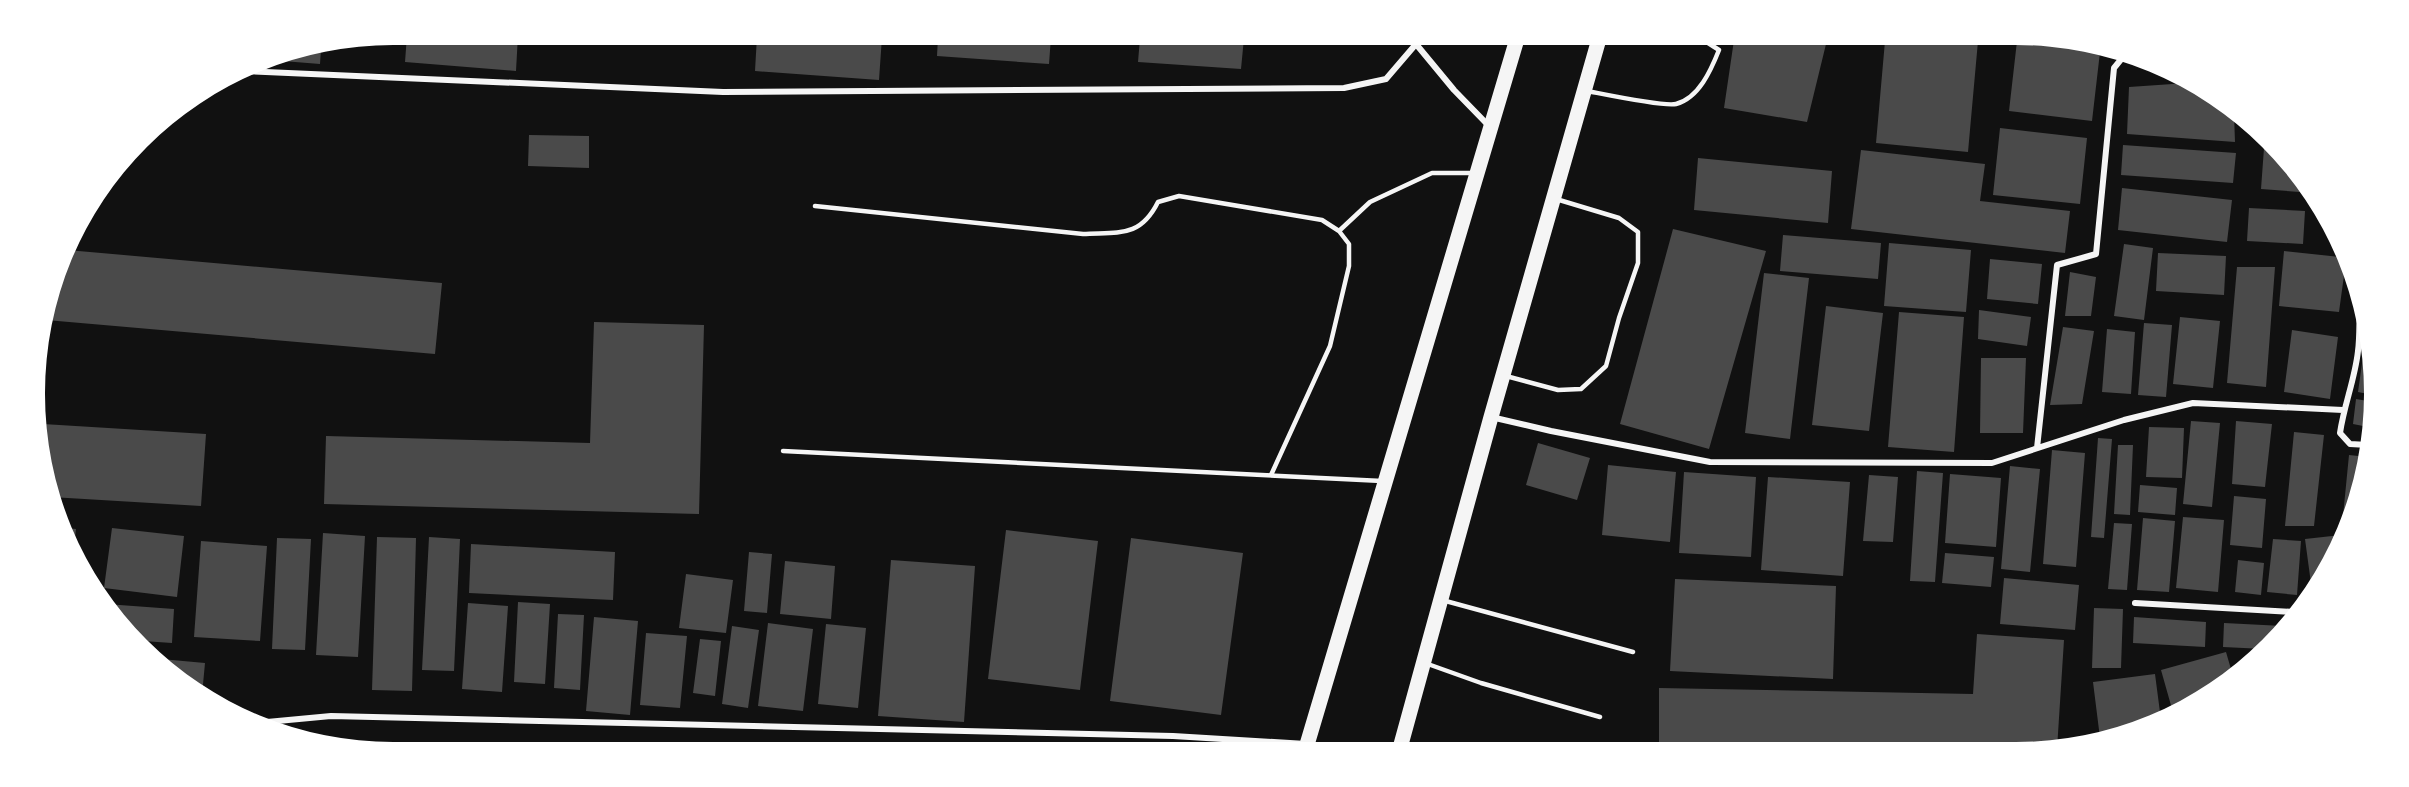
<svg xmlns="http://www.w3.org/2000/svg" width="2409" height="787" viewBox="0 0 2409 787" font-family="Arial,sans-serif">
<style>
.building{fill:#4a4a4a}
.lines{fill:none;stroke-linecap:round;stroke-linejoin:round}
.service{stroke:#f5f5f5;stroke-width:4.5}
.minor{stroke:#f5f5f5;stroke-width:6}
.primary{stroke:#f5f5f5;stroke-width:15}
</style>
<rect width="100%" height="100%" fill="#111"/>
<path class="building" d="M 407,35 L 518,35 L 516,71 L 405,62 Z
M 757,36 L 882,37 L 879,80 L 755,71 Z
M 938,37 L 1051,37 L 1049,64 L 937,56 Z
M 1140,38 L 1244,38 L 1241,69 L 1138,62 Z
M 1734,40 L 1827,40 L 1807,122 L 1724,108 Z
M 1885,41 L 1978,41 L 1968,152 L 1876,143 Z
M 2017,41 L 2100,52 L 2092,121 L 2009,111 Z
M 321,49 L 320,64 L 270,60 L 270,59 Z
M 2187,83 L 2215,95 L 2234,114 L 2235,142 L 2127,134 L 2129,87 Z
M 2000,128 L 2087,138 L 2080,204 L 1993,195 Z
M 529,135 L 589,136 L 589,168 L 528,166 Z
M 2123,145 L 2236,153 L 2233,183 L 2121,175 Z
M 2264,148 L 2268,148 L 2313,193 L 2261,189 Z
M 1861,150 L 1985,164 L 1980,201 L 2070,211 L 2065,253 L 1851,229 Z
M 1698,158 L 1832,171 L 1828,223 L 1694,210 Z
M 2122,188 L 2232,200 L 2227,242 L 2118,230 Z
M 2249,208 L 2305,211 L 2303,244 L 2247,241 Z
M 1673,229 L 1766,251 L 1709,449 L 1620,424 Z
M 1783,235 L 1881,243 L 1878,279 L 1780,271 Z
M 1889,243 L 1971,250 L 1966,312 L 1884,306 Z
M 2124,244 L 2153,248 L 2144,320 L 2114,316 Z
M 67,250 L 442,283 L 435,354 L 46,320 Z
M 2284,251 L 2340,257 L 2345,268 L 2339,312 L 2279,306 Z
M 2158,253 L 2226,256 L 2224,295 L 2156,291 Z
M 1990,259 L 2042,264 L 2038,304 L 1987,299 Z
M 2237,267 L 2275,267 L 2266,387 L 2227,383 Z
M 2070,272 L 2096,277 L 2091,316 L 2065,316 Z
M 1764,273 L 1809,278 L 1790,439 L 1745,433 Z
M 1826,306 L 1883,313 L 1869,431 L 1812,425 Z
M 1979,310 L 2031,317 L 2027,346 L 1978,339 Z
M 1899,312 L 1964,317 L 1954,452 L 1888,447 Z
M 2180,317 L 2220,321 L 2213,388 L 2173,384 Z
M 594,322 L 704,325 L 699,514 L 324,504 L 326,436 L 590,443 Z
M 2144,323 L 2172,325 L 2166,397 L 2138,395 Z
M 2063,327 L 2094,331 L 2082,404 L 2050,405 Z
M 2107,329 L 2135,332 L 2131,394 L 2102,392 Z
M 2292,330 L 2338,337 L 2330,399 L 2284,392 Z
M 2366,335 L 2368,336 L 2368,394 L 2358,392 Z
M 1981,358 L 2026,358 L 2023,433 L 1980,433 Z
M 2356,399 L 2368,401 L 2368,427 L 2353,424 Z
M 2191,421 L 2220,423 L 2212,507 L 2183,504 Z
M 2236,421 L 2272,424 L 2265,487 L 2232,484 Z
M 43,424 L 206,434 L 201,506 L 51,497 L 47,486 Z
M 2149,427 L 2184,428 L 2182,478 L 2146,477 Z
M 2294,432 L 2324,435 L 2314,526 L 2285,526 Z
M 2098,438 L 2112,439 L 2104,538 L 2091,537 Z
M 1538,443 L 1590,458 L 1577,500 L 1526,485 Z
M 2118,445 L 2133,445 L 2130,515 L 2114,514 Z
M 2052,450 L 2085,453 L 2076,567 L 2043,564 Z
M 2349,455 L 2368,457 L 2368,464 L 2348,516 L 2343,516 Z
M 1608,465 L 1676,472 L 1670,542 L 1602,535 Z
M 2010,466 L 2040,469 L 2030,572 L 2001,569 Z
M 1917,471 L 1943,473 L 1935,582 L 1910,581 Z
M 1684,472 L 1756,477 L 1751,557 L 1679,553 Z
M 1950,474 L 2001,478 L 1996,547 L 1945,543 Z
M 1869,475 L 1898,477 L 1893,542 L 1863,541 Z
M 1768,477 L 1850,482 L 1843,576 L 1761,570 Z
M 2140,485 L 2177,488 L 2175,515 L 2138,512 Z
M 2234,496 L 2266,499 L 2262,548 L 2230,545 Z
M 2183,517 L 2224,520 L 2218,592 L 2176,588 Z
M 2143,518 L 2175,521 L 2169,592 L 2137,590 Z
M 2114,523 L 2132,524 L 2127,590 L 2108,589 Z
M 66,528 L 76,529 L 74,547 Z
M 112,528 L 184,536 L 177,597 L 104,588 Z
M 1006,530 L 1098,541 L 1080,690 L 988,679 Z
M 323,533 L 365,536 L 358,657 L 316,655 Z
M 2341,535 L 2327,573 L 2312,591 L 2305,539 Z
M 377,537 L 416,538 L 412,691 L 372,690 Z
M 429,537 L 460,539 L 454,671 L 422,670 Z
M 277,538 L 311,539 L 305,650 L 272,649 Z
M 1131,538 L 1243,553 L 1221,715 L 1110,701 Z
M 2273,539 L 2301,541 L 2297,595 L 2267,592 Z
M 201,541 L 267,546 L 260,641 L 194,637 Z
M 471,544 L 615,552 L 613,600 L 469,593 Z
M 749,552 L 772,554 L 767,613 L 744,611 Z
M 1945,553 L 1994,557 L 1991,587 L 1942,583 Z
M 891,560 L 975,566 L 964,722 L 878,716 Z
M 2238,560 L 2264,563 L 2261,595 L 2235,592 Z
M 785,561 L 835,566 L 831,619 L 780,614 Z
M 686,574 L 733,580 L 726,633 L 679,628 Z
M 2004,578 L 2079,585 L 2075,630 L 2000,624 Z
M 1675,579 L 1836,586 L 1833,679 L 1670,671 Z
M 518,602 L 550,604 L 545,684 L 514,682 Z
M 468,603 L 508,606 L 502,692 L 462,689 Z
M 106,604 L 174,609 L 172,643 L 143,641 Z
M 2094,608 L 2123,609 L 2121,668 L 2092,668 Z
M 558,614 L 584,615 L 580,690 L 554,688 Z
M 594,617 L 638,621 L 630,715 L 586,711 Z
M 2134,617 L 2206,622 L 2205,647 L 2133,643 Z
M 768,623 L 813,629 L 803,711 L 758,706 Z
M 2224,623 L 2283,626 L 2264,649 L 2223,647 Z
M 826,624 L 866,628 L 858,708 L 818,704 Z
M 732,626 L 759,630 L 748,708 L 722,704 Z
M 646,633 L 687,636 L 680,708 L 640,705 Z
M 1977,634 L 2064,640 L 2057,749 L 1659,748 L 1659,688 L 1973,694 Z
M 700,639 L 721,641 L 715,696 L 693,693 Z
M 2226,652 L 2233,676 L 2174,716 L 2161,670 Z
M 161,659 L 205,663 L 202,695 L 194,692 Z
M 2155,674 L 2161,720 L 2100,738 L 2093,682 Z"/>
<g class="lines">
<path class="service" d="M 1600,39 L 1646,41 L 1666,40
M 1587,91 C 1603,94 1664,107 1676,104 C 1699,98 1711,70 1719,50 L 1705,41 L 1669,40
M 815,206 L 1083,234 C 1119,232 1140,238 1158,202 L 1179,196 L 1322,220 L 1339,231 L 1349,244 L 1349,266 L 1330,346 L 1271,475
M 1339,231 L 1370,202 L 1432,173 L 1474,173
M 1506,376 L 1558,390 L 1581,389 L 1606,366 L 1619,318 L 1638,263 L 1638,232 L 1619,218 L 1556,199
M 783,451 L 1382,481
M 1442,600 L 1633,652
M 1425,663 L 1481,683 L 1600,717"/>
<path class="minor" d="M 1416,44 L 1454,90 L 1489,126
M 242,71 L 723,92 L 1344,88 L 1386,79 L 1416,44 L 1417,39
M 2360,304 C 2359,319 2360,336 2358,351 C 2355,379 2344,405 2340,433 L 2350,444 L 2368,445
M 1491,417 L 1551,431 L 1710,462 L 1992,463 L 2124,420 L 2193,403 L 2343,410
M 2037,448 L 2057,265 L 2096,254 L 2114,68 L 2123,57
M 2135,603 L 2294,612
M 267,722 L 331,716 L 1173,736 L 1306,744"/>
<path class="primary" d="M 1306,748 L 1517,39
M 1400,748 L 1491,417 L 1599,39"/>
</g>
<path d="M0 0H2409V787H0ZM393 45H2016A348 348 0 0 1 2364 393V394A348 348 0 0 1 2016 742H393A348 348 0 0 1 45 394V393A348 348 0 0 1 393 45Z" fill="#fff" fill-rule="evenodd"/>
</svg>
